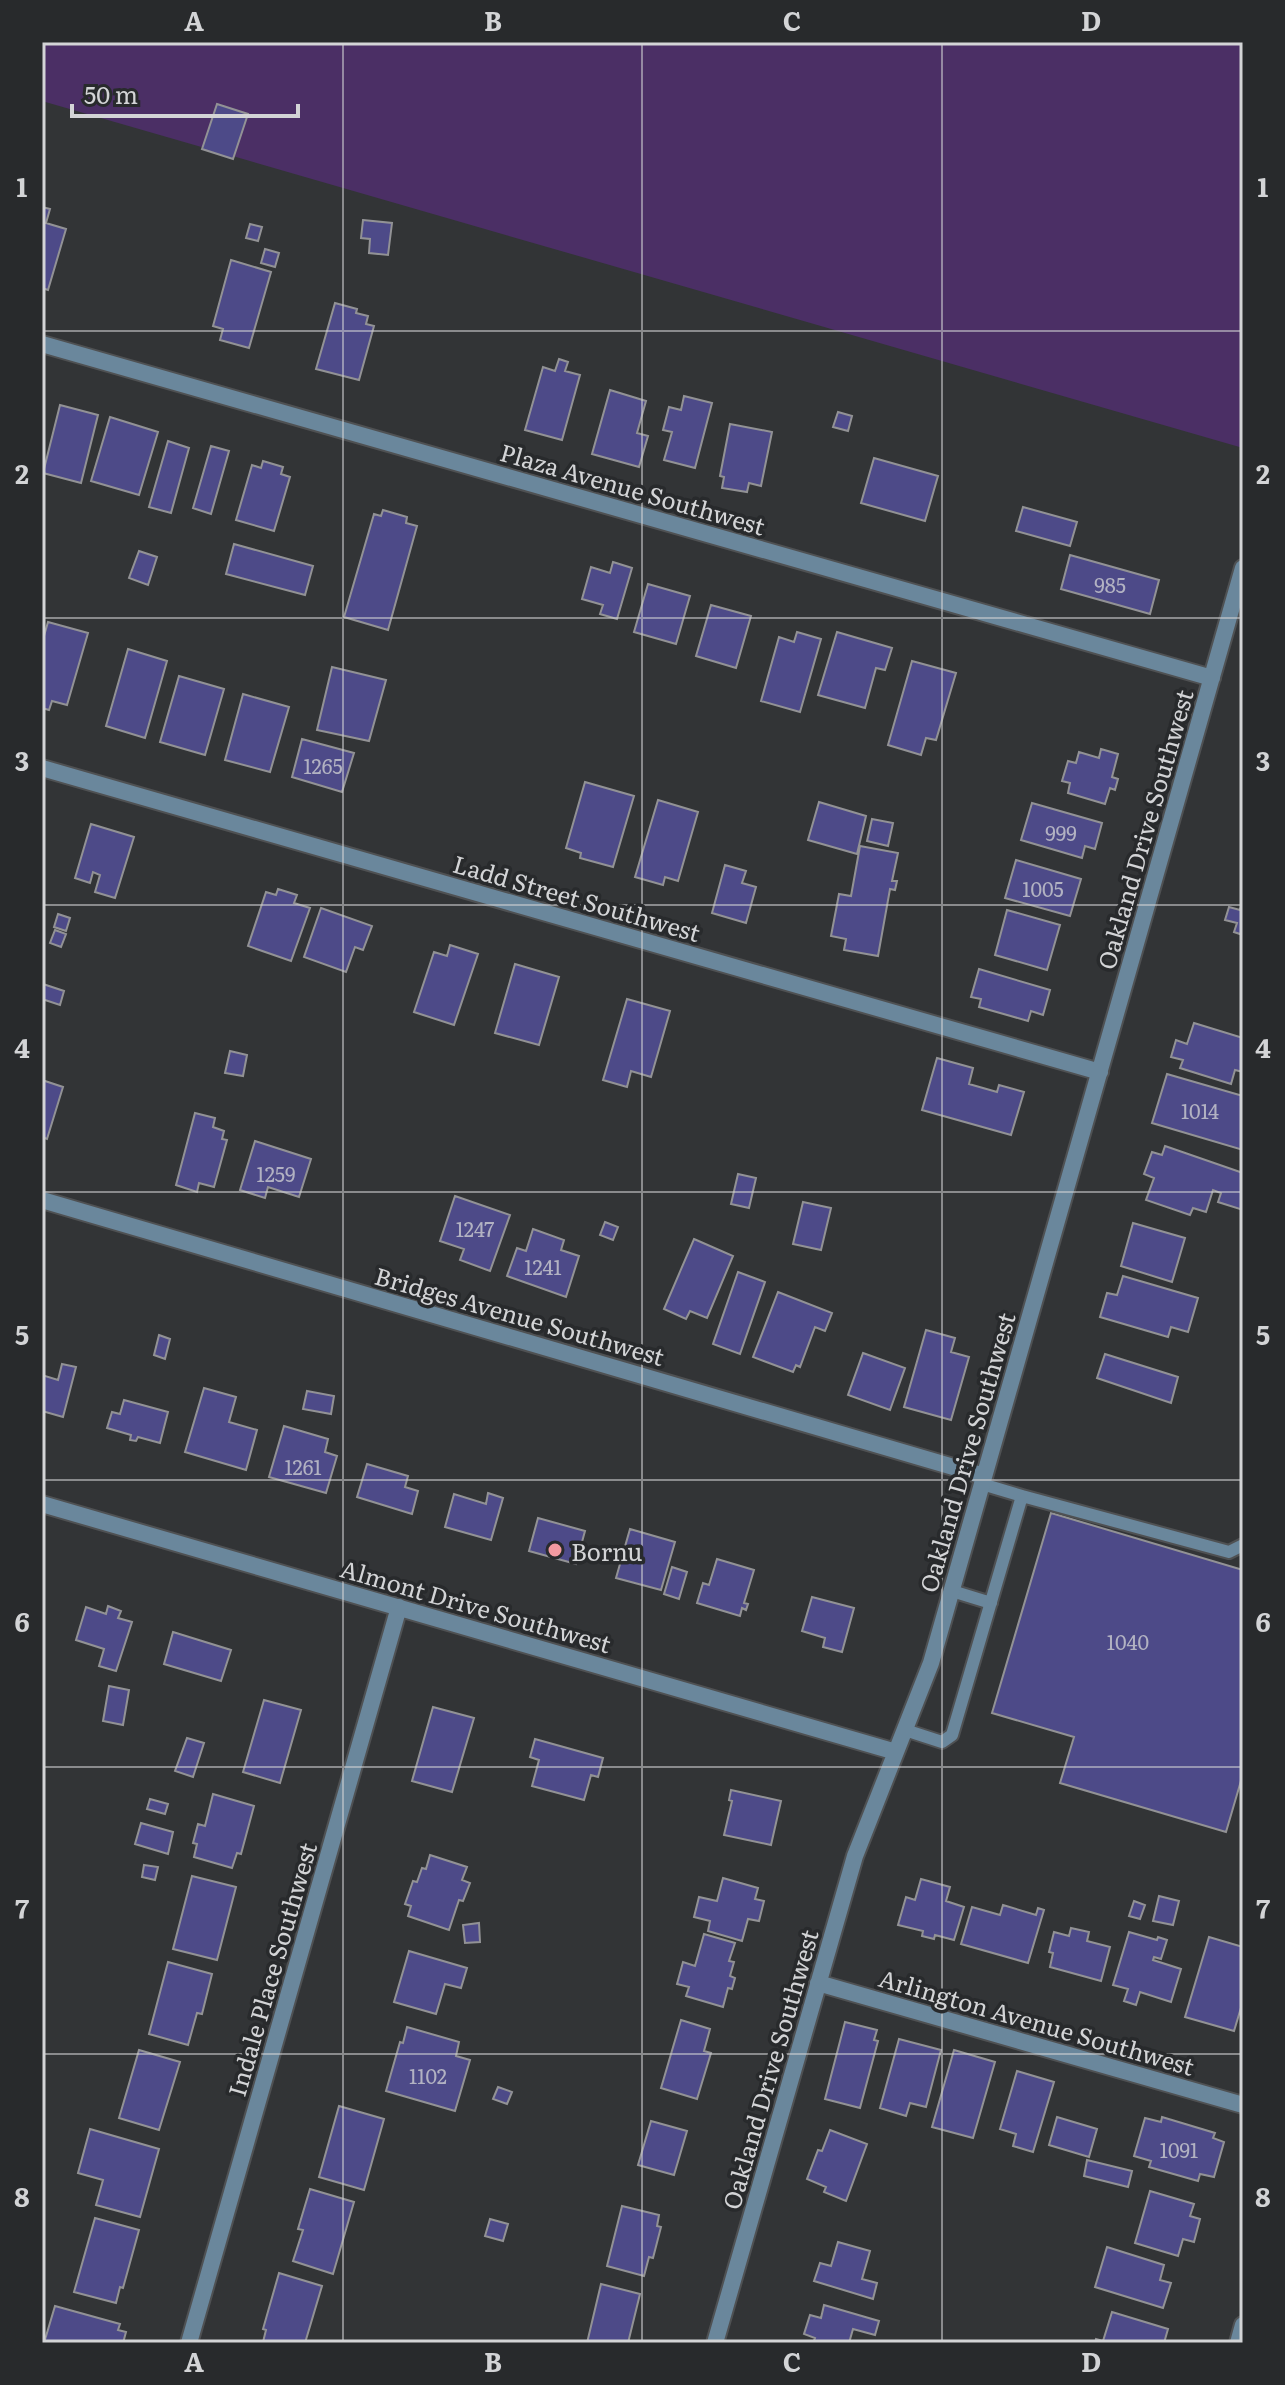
<svg xmlns="http://www.w3.org/2000/svg" width="1285" height="2385" viewBox="0 0 1285 2385" font-family="Literata,serif">
<style>
.green{fill:#4b2f65}
.building{fill:#4d4a88;stroke:#929295;stroke-width:2}
.lines{fill:none;stroke-linecap:round;stroke-linejoin:round}
.lane-casing{stroke:#4f5153;stroke-width:16}
.street-casing{stroke:#4f5153;stroke-width:20}
.lane{stroke:#6a879c;stroke-width:12}
.street{stroke:#6a879c;stroke-width:16}
.grid{fill:none;stroke:#d3d4d6;stroke-width:2;stroke-opacity:0.55}
.poi-dot{fill:#f49aa1;stroke:#282a2c;stroke-width:3}
.labels{text-anchor:middle;dominant-baseline:central;stroke-width:7;stroke-linejoin:round;paint-order:stroke}
.number-label{font-size:20px;fill:#b2b2c2}
.street-label{font-size:24px;fill:#d3d4d6;stroke:#282a2c}
.poi-label{font-size:24px;fill:#d3d4d6;stroke:#282a2c;text-anchor:start}
.neatline{fill:none;stroke:#d3d4d6;stroke-width:3}
.grid-label{font-size:26px;text-anchor:middle;font-weight:bold;fill:#d3d4d6}
</style>
<rect width="100%" height="100%" fill="#323436"/>
<path class="green" d="M 42,42 L 1243,42 L 1243,448 L 42,101 Z"/>
<path class="building" d="M 217,104 L 248,114 L 233,159 L 202,149 Z
M 42,207 L 50,209 L 46,223 L 66,229 L 48,290 L 42,288 Z
M 363,220 L 392,223 L 388,255 L 369,253 L 370,239 L 361,238 Z
M 250,224 L 262,227 L 258,241 L 246,238 Z
M 265,249 L 279,253 L 275,267 L 261,263 Z
M 231,260 L 271,272 L 249,348 L 220,340 L 223,329 L 213,326 Z
M 335,303 L 357,309 L 356,313 L 368,316 L 366,324 L 374,326 L 359,380 L 316,369 Z
M 559,359 L 568,362 L 565,371 L 580,375 L 562,440 L 525,430 L 543,367 L 555,371 Z
M 610,390 L 646,401 L 637,433 L 648,436 L 639,467 L 592,454 Z
M 684,396 L 712,403 L 695,468 L 664,460 L 672,432 L 663,430 L 669,407 L 681,410 Z
M 60,405 L 98,415 L 81,483 L 43,473 Z
M 838,412 L 852,416 L 848,431 L 833,427 Z
M 110,417 L 158,432 L 139,495 L 91,481 Z
M 730,424 L 772,432 L 761,486 L 749,483 L 747,492 L 722,488 L 724,477 L 720,476 Z
M 168,441 L 189,448 L 171,513 L 149,507 Z
M 211,446 L 229,451 L 211,514 L 193,508 Z
M 874,458 L 938,476 L 925,521 L 861,503 Z
M 263,461 L 283,467 L 281,474 L 290,477 L 274,531 L 236,520 L 252,465 L 261,468 Z
M 1023,507 L 1077,522 L 1070,546 L 1016,531 Z
M 383,510 L 407,517 L 406,523 L 417,526 L 388,630 L 344,617 L 374,514 L 381,516 Z
M 234,544 L 313,566 L 305,595 L 226,574 Z
M 139,551 L 157,557 L 148,585 L 129,578 Z
M 1070,555 L 1159,580 L 1150,614 L 1061,589 Z
M 613,562 L 632,568 L 617,619 L 600,614 L 603,605 L 582,599 L 591,567 L 610,573 Z
M 648,584 L 690,596 L 676,644 L 634,632 Z
M 711,605 L 751,616 L 736,668 L 696,656 Z
M 48,622 L 88,633 L 67,705 L 52,701 L 49,710 L 42,708 L 42,643 Z
M 797,632 L 821,639 L 800,712 L 761,701 L 779,637 L 794,642 Z
M 837,632 L 892,648 L 885,670 L 876,668 L 865,708 L 818,695 Z
M 128,649 L 167,661 L 145,738 L 106,726 Z
M 912,661 L 956,673 L 936,740 L 926,738 L 921,755 L 888,745 Z
M 332,667 L 386,680 L 369,741 L 317,730 Z
M 179,676 L 224,689 L 205,755 L 160,742 Z
M 243,694 L 289,707 L 270,772 L 225,760 Z
M 302,739 L 354,753 L 342,792 L 292,777 Z
M 1101,749 L 1118,754 L 1112,777 L 1118,779 L 1115,790 L 1110,788 L 1105,804 L 1068,793 L 1070,783 L 1062,781 L 1068,761 L 1076,763 L 1079,752 L 1099,758 Z
M 585,782 L 634,796 L 613,867 L 580,858 L 581,853 L 566,848 Z
M 658,800 L 698,812 L 678,881 L 665,877 L 663,885 L 635,877 Z
M 819,802 L 866,816 L 857,854 L 808,840 Z
M 1032,803 L 1102,823 L 1095,849 L 1085,846 L 1082,858 L 1021,840 Z
M 872,819 L 893,823 L 888,846 L 867,841 Z
M 91,824 L 134,837 L 115,898 L 95,892 L 100,875 L 93,872 L 90,883 L 75,878 Z
M 860,846 L 898,853 L 892,881 L 897,881 L 895,890 L 890,889 L 878,956 L 844,950 L 846,939 L 831,936 L 839,894 L 851,896 Z
M 1016,860 L 1081,879 L 1070,916 L 1005,898 Z
M 725,865 L 746,871 L 742,883 L 756,887 L 746,923 L 712,913 Z
M 278,889 L 297,895 L 294,903 L 310,908 L 291,961 L 248,946 L 266,892 L 276,895 Z
M 1243,899 L 1243,935 L 1234,932 L 1237,923 L 1225,920 L 1229,907 L 1240,910 Z
M 321,908 L 372,926 L 363,950 L 355,947 L 346,972 L 304,957 Z
M 1007,910 L 1060,925 L 1047,970 L 995,955 Z
M 58,914 L 70,918 L 66,931 L 54,927 Z
M 55,930 L 66,934 L 61,947 L 50,943 Z
M 450,945 L 478,954 L 454,1025 L 414,1012 L 434,952 L 447,956 Z
M 515,964 L 559,977 L 539,1045 L 495,1033 Z
M 979,969 L 1050,990 L 1043,1015 L 1031,1011 L 1028,1021 L 979,1007 L 981,999 L 971,997 Z
M 43,984 L 64,991 L 60,1005 L 42,999 Z
M 627,999 L 670,1011 L 651,1077 L 631,1071 L 627,1087 L 603,1080 Z
M 1194,1023 L 1243,1038 L 1243,1072 L 1235,1070 L 1231,1084 L 1180,1068 L 1183,1060 L 1171,1057 L 1176,1040 L 1187,1044 Z
M 230,1051 L 247,1055 L 243,1076 L 225,1073 Z
M 937,1058 L 973,1068 L 969,1084 L 997,1092 L 999,1085 L 1024,1092 L 1011,1135 L 922,1110 Z
M 1167,1074 L 1243,1096 L 1243,1150 L 1152,1123 Z
M 42,1080 L 63,1087 L 47,1139 L 42,1137 Z
M 195,1113 L 215,1118 L 213,1127 L 224,1131 L 222,1139 L 227,1140 L 214,1187 L 199,1183 L 197,1192 L 176,1185 Z
M 255,1141 L 311,1159 L 299,1197 L 268,1187 L 265,1198 L 240,1190 Z
M 1165,1146 L 1243,1173 L 1243,1210 L 1218,1202 L 1221,1193 L 1213,1190 L 1206,1212 L 1193,1208 L 1190,1215 L 1146,1200 L 1154,1178 L 1144,1174 L 1152,1152 L 1162,1155 Z
M 738,1174 L 756,1178 L 749,1208 L 731,1204 Z
M 455,1196 L 510,1215 L 490,1271 L 460,1260 L 464,1249 L 440,1241 Z
M 803,1202 L 831,1208 L 821,1250 L 793,1244 Z
M 605,1222 L 618,1227 L 613,1240 L 600,1235 Z
M 1133,1223 L 1185,1238 L 1172,1282 L 1121,1266 Z
M 533,1229 L 564,1240 L 561,1250 L 579,1256 L 566,1297 L 507,1276 L 517,1248 L 526,1251 Z
M 694,1239 L 733,1256 L 707,1318 L 690,1311 L 686,1319 L 664,1309 Z
M 738,1272 L 765,1282 L 740,1354 L 713,1344 Z
M 1123,1276 L 1198,1298 L 1188,1332 L 1171,1327 L 1168,1337 L 1100,1317 L 1107,1293 L 1117,1295 Z
M 778,1292 L 832,1313 L 825,1331 L 815,1327 L 800,1367 L 796,1365 L 793,1372 L 753,1357 Z
M 926,1330 L 955,1338 L 951,1352 L 969,1357 L 951,1420 L 904,1407 Z
M 159,1335 L 170,1339 L 165,1359 L 154,1355 Z
M 863,1353 L 905,1368 L 890,1410 L 848,1395 Z
M 1105,1354 L 1178,1377 L 1171,1403 L 1097,1378 Z
M 62,1364 L 76,1367 L 63,1417 L 42,1411 L 42,1375 L 58,1380 Z
M 204,1388 L 236,1397 L 229,1422 L 257,1430 L 246,1470 L 185,1452 Z
M 307,1391 L 334,1396 L 331,1414 L 303,1409 Z
M 124,1400 L 168,1412 L 160,1443 L 138,1437 L 136,1441 L 130,1440 L 131,1435 L 107,1428 L 112,1412 L 120,1414 Z
M 284,1426 L 328,1439 L 325,1452 L 337,1456 L 326,1493 L 269,1477 Z
M 367,1464 L 408,1476 L 405,1487 L 418,1491 L 412,1514 L 357,1497 Z
M 488,1493 L 503,1498 L 491,1540 L 445,1527 L 454,1494 L 486,1504 Z
M 1051,1513 L 1243,1570 L 1243,1774 L 1226,1832 L 1060,1783 L 1074,1737 L 992,1713 Z
M 538,1518 L 585,1531 L 576,1564 L 529,1551 Z
M 630,1529 L 675,1542 L 661,1590 L 616,1578 Z
M 717,1559 L 754,1570 L 744,1603 L 748,1604 L 746,1610 L 742,1608 L 740,1616 L 697,1603 L 703,1583 L 709,1585 Z
M 672,1567 L 687,1572 L 679,1599 L 664,1594 Z
M 812,1597 L 854,1608 L 842,1652 L 823,1647 L 825,1638 L 802,1631 Z
M 108,1606 L 121,1611 L 118,1618 L 132,1622 L 116,1671 L 99,1666 L 104,1649 L 76,1640 L 86,1607 L 106,1614 Z
M 173,1632 L 231,1650 L 221,1681 L 164,1664 Z
M 109,1686 L 129,1690 L 123,1725 L 103,1721 Z
M 264,1700 L 301,1710 L 280,1783 L 243,1772 Z
M 433,1707 L 474,1718 L 452,1792 L 412,1781 Z
M 187,1738 L 204,1743 L 193,1777 L 175,1771 Z
M 535,1739 L 603,1758 L 598,1777 L 591,1775 L 584,1800 L 532,1786 L 539,1760 L 530,1757 Z
M 731,1790 L 781,1801 L 771,1845 L 724,1835 L 732,1801 L 729,1800 Z
M 213,1794 L 254,1806 L 241,1854 L 237,1853 L 232,1868 L 194,1857 L 197,1844 L 193,1843 L 198,1824 L 205,1826 Z
M 150,1799 L 168,1804 L 165,1814 L 147,1809 Z
M 141,1823 L 173,1832 L 168,1854 L 135,1844 Z
M 430,1855 L 467,1867 L 462,1880 L 470,1883 L 463,1901 L 459,1900 L 449,1930 L 408,1916 L 411,1906 L 405,1904 L 413,1881 L 417,1882 L 422,1868 L 426,1869 Z
M 144,1865 L 158,1867 L 155,1880 L 142,1877 Z
M 192,1876 L 236,1887 L 217,1960 L 173,1949 Z
M 723,1878 L 758,1888 L 755,1899 L 764,1901 L 759,1921 L 748,1919 L 742,1941 L 708,1931 L 710,1921 L 694,1917 L 699,1897 L 717,1901 Z
M 921,1879 L 950,1887 L 946,1901 L 964,1907 L 954,1940 L 935,1935 L 934,1939 L 922,1936 L 923,1931 L 898,1925 L 906,1897 L 915,1900 Z
M 1159,1896 L 1179,1901 L 1173,1925 L 1153,1921 Z
M 1134,1901 L 1145,1905 L 1140,1919 L 1129,1916 Z
M 1003,1905 L 1036,1915 L 1038,1908 L 1044,1910 L 1028,1963 L 961,1944 L 972,1907 L 1000,1915 Z
M 479,1923 L 480,1942 L 465,1943 L 463,1925 Z
M 1071,1928 L 1089,1932 L 1087,1941 L 1110,1947 L 1101,1981 L 1050,1967 L 1053,1953 L 1049,1952 L 1054,1932 L 1069,1936 Z
M 1129,1932 L 1157,1940 L 1158,1937 L 1167,1940 L 1161,1959 L 1154,1957 L 1153,1960 L 1181,1969 L 1171,2002 L 1140,1992 L 1136,2005 L 1124,2001 L 1128,1989 L 1113,1985 Z
M 704,1934 L 735,1943 L 729,1961 L 734,1962 L 730,1976 L 735,1978 L 732,1989 L 728,1988 L 723,2007 L 686,1996 L 689,1987 L 677,1984 L 683,1962 L 695,1966 Z
M 1209,1937 L 1243,1947 L 1243,2001 L 1234,2031 L 1185,2017 Z
M 409,1951 L 467,1968 L 461,1988 L 445,1984 L 436,2014 L 394,2002 Z
M 168,1962 L 212,1974 L 202,2014 L 197,2013 L 188,2045 L 149,2034 Z
M 681,2020 L 710,2029 L 704,2051 L 711,2053 L 697,2099 L 661,2088 Z
M 845,2022 L 877,2030 L 874,2040 L 878,2041 L 860,2108 L 825,2099 Z
M 407,2027 L 459,2042 L 456,2056 L 470,2060 L 455,2111 L 386,2091 L 400,2042 L 403,2043 Z
M 899,2039 L 941,2050 L 926,2107 L 910,2103 L 906,2116 L 880,2108 Z
M 139,2050 L 180,2062 L 159,2130 L 119,2118 Z
M 954,2050 L 995,2062 L 973,2138 L 932,2127 Z
M 1017,2071 L 1054,2082 L 1033,2152 L 1013,2146 L 1016,2134 L 1000,2129 Z
M 498,2087 L 512,2092 L 507,2104 L 493,2099 Z
M 339,2106 L 384,2119 L 364,2190 L 319,2177 Z
M 1057,2117 L 1097,2129 L 1089,2157 L 1049,2145 Z
M 1162,2117 L 1215,2133 L 1213,2138 L 1224,2142 L 1214,2177 L 1200,2174 L 1198,2181 L 1149,2167 L 1151,2161 L 1134,2156 L 1145,2118 L 1161,2122 Z
M 651,2121 L 687,2131 L 674,2175 L 638,2165 Z
M 90,2129 L 159,2149 L 140,2217 L 96,2205 L 103,2180 L 78,2173 Z
M 830,2130 L 867,2144 L 846,2201 L 824,2192 L 826,2187 L 807,2179 L 818,2150 L 822,2151 Z
M 1087,2160 L 1132,2171 L 1128,2187 L 1084,2176 Z
M 310,2189 L 354,2202 L 333,2274 L 293,2261 L 303,2230 L 298,2229 Z
M 1150,2191 L 1194,2204 L 1190,2216 L 1200,2219 L 1194,2242 L 1183,2239 L 1178,2256 L 1135,2243 Z
M 622,2206 L 659,2215 L 657,2226 L 661,2227 L 653,2258 L 649,2257 L 644,2276 L 607,2266 Z
M 95,2218 L 139,2230 L 123,2288 L 120,2287 L 116,2303 L 74,2292 Z
M 490,2219 L 508,2224 L 503,2241 L 485,2236 Z
M 838,2242 L 870,2251 L 862,2279 L 877,2283 L 873,2299 L 814,2281 L 820,2263 L 831,2266 Z
M 1107,2247 L 1164,2265 L 1160,2280 L 1171,2283 L 1163,2308 L 1095,2287 Z
M 279,2273 L 322,2286 L 305,2343 L 263,2342 L 266,2330 L 263,2329 Z
M 601,2284 L 640,2294 L 628,2343 L 587,2343 Z
M 824,2305 L 879,2321 L 875,2335 L 853,2329 L 849,2343 L 813,2343 L 815,2338 L 804,2334 L 810,2315 L 821,2318 Z
M 55,2306 L 120,2324 L 118,2330 L 126,2332 L 123,2343 L 44,2343 Z
M 1112,2312 L 1168,2329 L 1164,2343 L 1095,2343 L 1096,2339 L 1103,2341 Z"/>
<g class="lines">
<g class="lane-casing">
<path id="lane" d="M 982,1484 L 1022,1496
M 952,1591 L 991,1603
M 905,1730 L 942,1742 L 952,1735 L 1022,1496 L 1229,1552 L 1243,1545"/>
</g>
<g class="street-casing">
<path id="street" d="M 42,344 L 1212,678
M 42,768 L 1100,1072
M 42,1200 L 984,1476
M 42,1504 L 896,1752
M 818,1983 L 1243,2105
M 189,2343 L 399,1607
M 715,2343 L 855,1856 L 931,1663 L 1243,568
M 1238,2343 L 1243,2325"/>
</g>
<use href="#lane" class="lane"/>
<use href="#street" class="street"/>
</g>
<path class="grid" d="M 343,42 L 343,2343M 642,42 L 642,2343M 942,42 L 942,2343M 42,331 L 1243,331M 42,618 L 1243,618M 42,905 L 1243,905M 42,1192 L 1243,1192M 42,1480 L 1243,1480M 42,1767 L 1243,1767M 42,2054 L 1243,2054"/>
<circle class="poi-dot" cx="555" cy="1550" r="8"/>
<g class="labels">
<g class="number-label">
<text x="1110" y="584">985</text>
<text x="323" y="765">1265</text>
<text x="1061" y="832">999</text>
<text x="1043" y="888">1005</text>
<text x="1200" y="1110">1014</text>
<text x="276" y="1173">1259</text>
<text x="475" y="1228">1247</text>
<text x="543" y="1266">1241</text>
<text x="303" y="1466">1261</text>
<text x="1128" y="1641">1040</text>
<text x="428" y="2075">1102</text>
<text x="1179" y="2149">1091</text>
</g>
<g class="street-label">
<text transform="translate(633 488) rotate(16)">Plaza Avenue Southwest</text>
<text transform="translate(1144 829) rotate(-74)">Oakland Drive Southwest</text>
<text transform="translate(577 897) rotate(16)">Ladd Street Southwest</text>
<text transform="translate(520 1315) rotate(16)">Bridges Avenue Southwest</text>
<text transform="translate(966 1452) rotate(-74)">Oakland Drive Southwest</text>
<text transform="translate(476 1605) rotate(16)">Almont Drive Southwest</text>
<text transform="translate(271 1969) rotate(-74)">Indale Place Southwest</text>
<text transform="translate(1037 2021) rotate(16)">Arlington Avenue Southwest</text>
<text transform="translate(769 2069) rotate(-74)">Oakland Drive Southwest</text>
</g>
<g class="poi-label">
<text x="571" y="1550">Bornu</text>
</g>
</g>
<rect width="1285" height="2385" fill="none" stroke="#282a2c" stroke-width="88"/>
<path d="M72 104v12h226v-12" fill="none" stroke="#d3d4d6" stroke-width="4"/>
<text x="84" y="104" font-size="24" fill="#d3d4d6" stroke="#282a2c" stroke-width="6" paint-order="stroke">50 m</text>
<rect x="44" y="44" width="1197" height="2297" class="neatline"/>
<g class="grid-label">
<text x="194" y="31">A</text>
<text x="493" y="31">B</text>
<text x="792" y="31">C</text>
<text x="1091" y="31">D</text>
<text x="22" y="197">1</text>
<text x="1263" y="197">1</text>
<text x="22" y="484">2</text>
<text x="1263" y="484">2</text>
<text x="22" y="771">3</text>
<text x="1263" y="771">3</text>
<text x="22" y="1058">4</text>
<text x="1263" y="1058">4</text>
<text x="22" y="1345">5</text>
<text x="1263" y="1345">5</text>
<text x="22" y="1632">6</text>
<text x="1263" y="1632">6</text>
<text x="22" y="1919">7</text>
<text x="1263" y="1919">7</text>
<text x="22" y="2207">8</text>
<text x="1263" y="2207">8</text>
<text x="194" y="2372">A</text>
<text x="493" y="2372">B</text>
<text x="792" y="2372">C</text>
<text x="1091" y="2372">D</text>
</g>
</svg>
